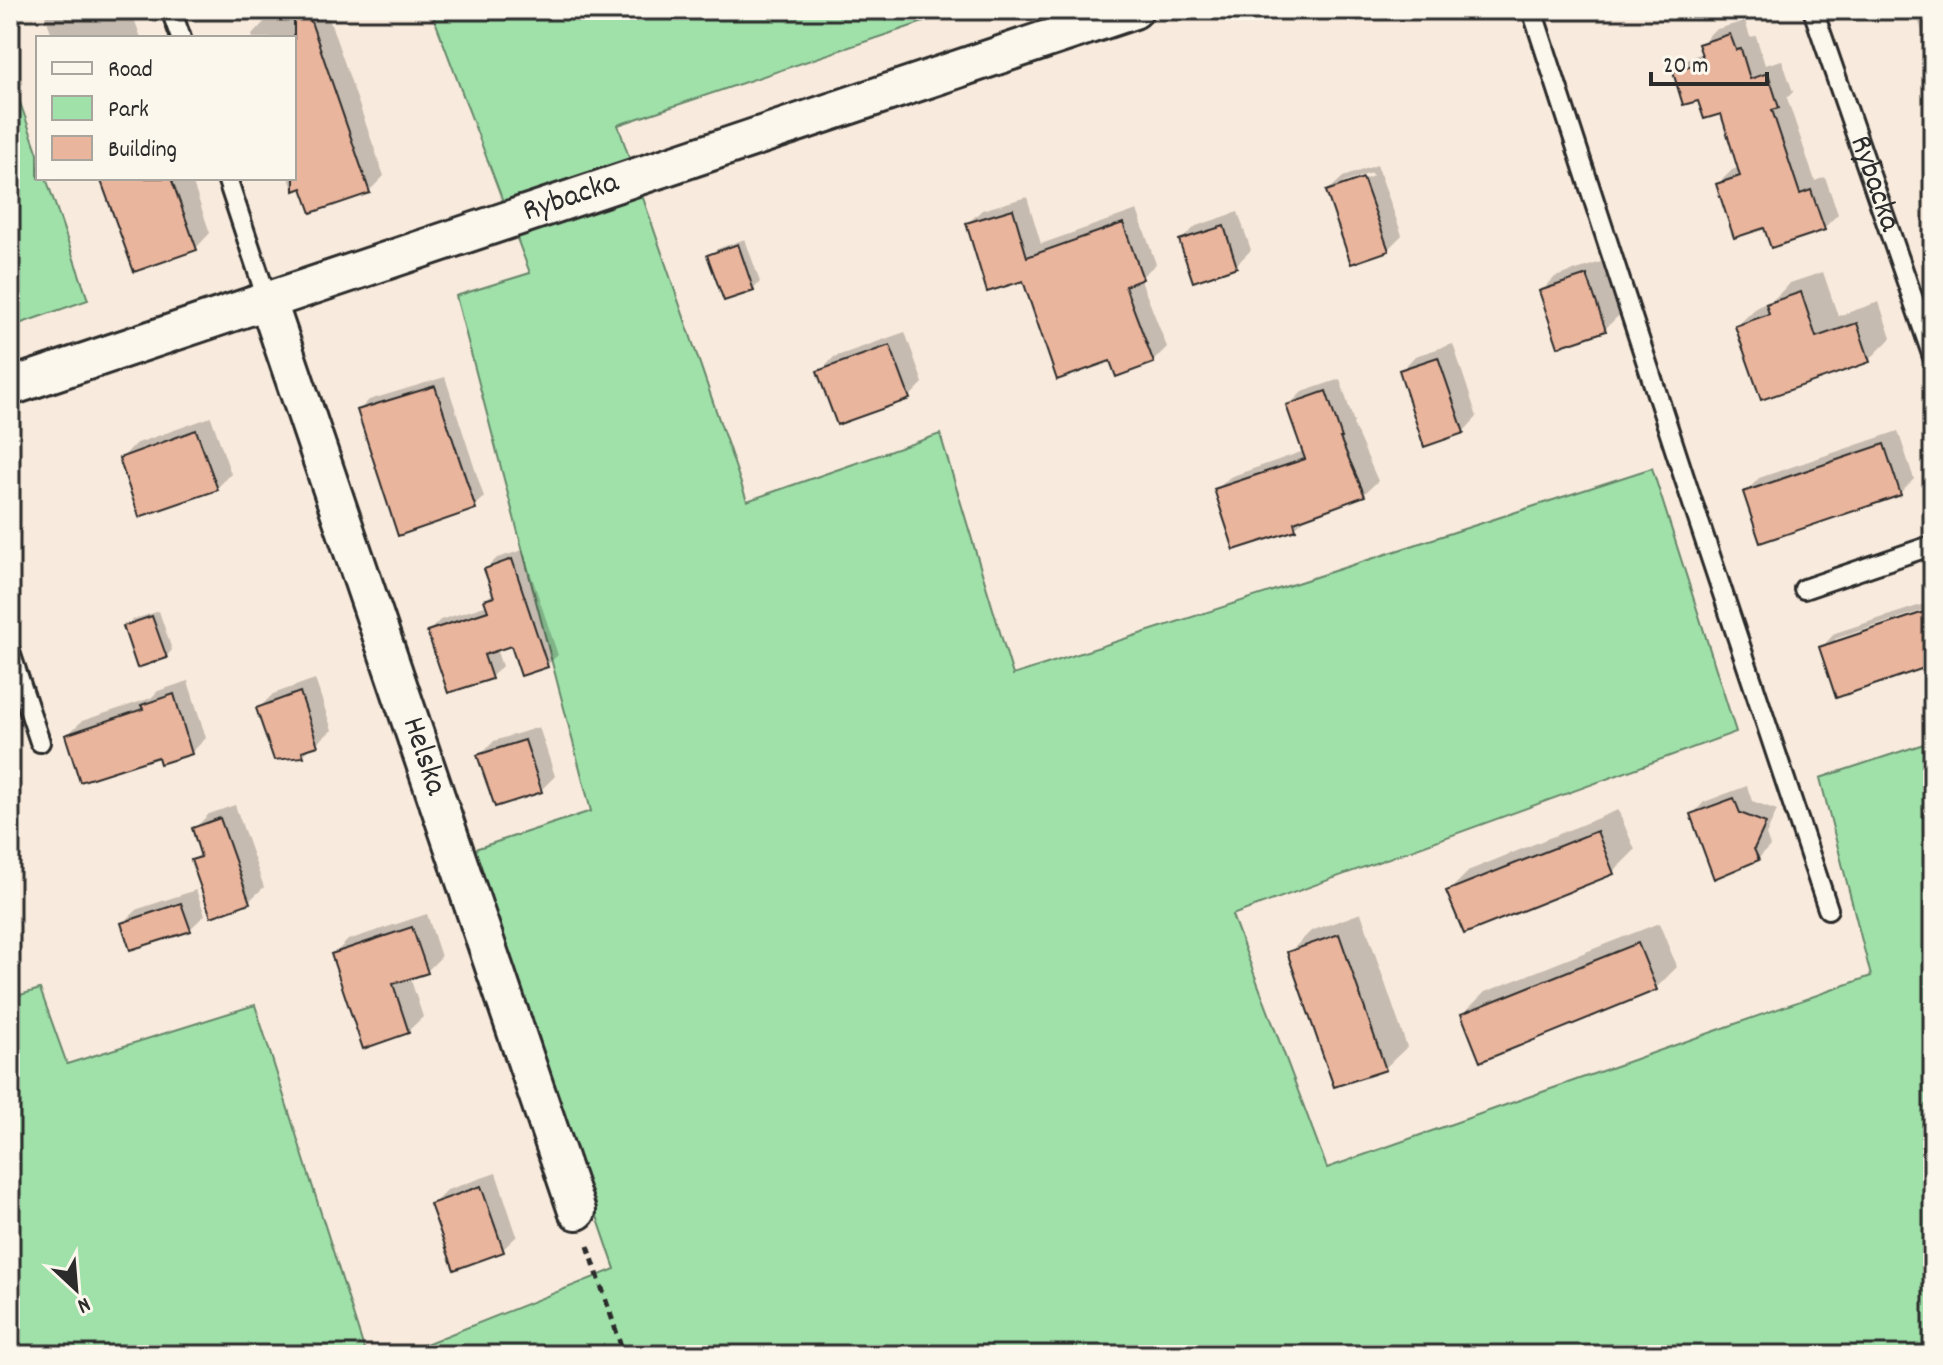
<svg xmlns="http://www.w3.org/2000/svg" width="1943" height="1365" viewBox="0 0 1943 1365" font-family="Dekko,sans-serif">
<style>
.green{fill:#a0e1aa;stroke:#66866a;stroke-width:2}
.shadow{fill:#0003;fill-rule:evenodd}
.building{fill:#eab59d;stroke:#2b2b2b;stroke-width:2}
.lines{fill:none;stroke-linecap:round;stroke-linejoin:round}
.lane-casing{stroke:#2b2b2b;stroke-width:24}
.street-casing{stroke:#2b2b2b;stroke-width:42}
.path{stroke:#2b2b2b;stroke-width:5;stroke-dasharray:8 6;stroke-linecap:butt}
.lane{stroke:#fbf7ec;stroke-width:18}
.street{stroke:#fbf7ec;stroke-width:36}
.labels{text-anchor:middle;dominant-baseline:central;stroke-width:6;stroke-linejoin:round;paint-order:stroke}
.street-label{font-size:32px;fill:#2b2b2b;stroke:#fbf7ec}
</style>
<rect width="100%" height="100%" fill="#f8eadc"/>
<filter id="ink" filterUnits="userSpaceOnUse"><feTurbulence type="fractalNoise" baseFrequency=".0125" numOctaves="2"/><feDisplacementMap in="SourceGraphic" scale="16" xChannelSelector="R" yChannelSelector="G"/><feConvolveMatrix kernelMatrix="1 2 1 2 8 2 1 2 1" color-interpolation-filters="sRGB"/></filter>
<g filter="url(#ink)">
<path class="green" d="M 431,10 L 959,10 L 618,125 L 747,501 L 940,434 L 1013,675 L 1652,468 L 1736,732 L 1232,915 L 1327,1168 L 1871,976 L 1820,778 L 1933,741 L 1933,1355 L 398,1355 L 615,1269 L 472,850 L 591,811 L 456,296 L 530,273 Z
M 10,74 L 38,154 L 38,178 L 46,178 L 88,300 L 10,327 Z
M 40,989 L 67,1064 L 255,1005 L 366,1355 L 10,1355 L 10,998 Z"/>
<path class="shadow" d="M 45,10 L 131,10 L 141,38 L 53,38 L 44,12 Z
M 296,10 L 326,10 L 384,176 L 369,191 L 304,186 L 293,189 L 289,178 L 294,178 L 294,38 L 253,38 L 252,35 L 266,20 Z
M 1915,10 L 1933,10 L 1933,65 Z
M 1745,21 L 1750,37 L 1756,36 L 1765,65 L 1782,60 L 1793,92 L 1787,98 L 1815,181 L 1825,177 L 1838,214 L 1824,228 L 1765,225 L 1718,184 L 1732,170 L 1740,167 L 1723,111 L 1699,98 L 1675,72 L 1689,58 L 1703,53 L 1700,45 L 1714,30 Z
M 1377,165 L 1402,235 L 1387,250 L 1328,191 L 1343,177 ZM 1371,173 L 1373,176 L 1343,187 L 1343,183 Z
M 103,178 L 191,178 L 210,233 L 196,248 Z
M 1027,197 L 1041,244 L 1137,210 L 1156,264 L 1140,278 L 1167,347 L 1153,361 L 1118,374 L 1111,358 L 1024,279 L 968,223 L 982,210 Z
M 1238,212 L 1251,250 L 1236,265 L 1181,240 L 1196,226 Z
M 745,239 L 760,282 L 753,289 L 725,299 L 710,255 L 717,249 Z
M 1601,262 L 1619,315 L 1605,329 L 1541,292 L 1555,277 Z
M 1823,272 L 1838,316 L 1879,302 L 1891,338 L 1869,360 L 1737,326 L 1759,305 L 1773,300 L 1790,283 Z
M 905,332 L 923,383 L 909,397 L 820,372 L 834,357 Z
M 1453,344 L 1477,417 L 1463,432 L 1401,371 L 1415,356 Z
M 445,377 L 484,497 L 474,507 L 359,410 L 369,400 Z
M 1340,379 L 1354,423 L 1353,424 L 1378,481 L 1364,494 L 1308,515 L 1295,528 L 1216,490 L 1230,477 L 1304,451 L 1289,405 L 1302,392 Z
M 211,417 L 231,474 L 217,488 L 121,459 L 135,444 Z
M 1898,431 L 1914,479 L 1900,493 L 1745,493 L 1759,478 Z
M 523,550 L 558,655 L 547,665 L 512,644 L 496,649 L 502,666 L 491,677 L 429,631 L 440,620 L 488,605 L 486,600 L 494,592 L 486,569 L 497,558 Z
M 1933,601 L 1933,607 L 1835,639 L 1835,644 L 1933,611 L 1933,663 L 1821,648 L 1835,633 Z
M 159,611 L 172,650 L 166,657 L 125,627 L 132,620 Z
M 315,679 L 332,730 L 303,755 L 258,709 L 273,694 Z
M 188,681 L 206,738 L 191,753 L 67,735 L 82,721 L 151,698 L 158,691 Z
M 539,727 L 555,776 L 541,790 L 480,756 L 494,741 Z
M 1747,786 L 1752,801 L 1777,810 L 1766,835 L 1770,846 L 1758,859 L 1692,815 L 1704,802 Z
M 235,805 L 264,887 L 249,901 L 212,915 L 193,861 L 202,852 L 194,829 L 209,814 Z
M 1618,810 L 1635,850 L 1613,872 L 1448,892 L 1470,870 Z
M 196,890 L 205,915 L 190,929 L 123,923 L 138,909 Z
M 1361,913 L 1407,1047 L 1385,1068 L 1336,1085 L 1290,952 L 1311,931 Z
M 427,914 L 441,957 L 427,971 L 410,977 L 423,1017 L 408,1031 L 334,954 L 348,940 Z
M 1659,923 L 1677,967 L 1655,989 L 1463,1014 L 1485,992 Z
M 496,1173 L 517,1236 L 502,1250 L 433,1204 L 447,1190 Z"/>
<path class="building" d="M 294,10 L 307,10 L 370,193 L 311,213 L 302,188 L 294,191 Z
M 1730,34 L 1736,50 L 1741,49 L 1750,79 L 1768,73 L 1779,108 L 1772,110 L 1800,194 L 1811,190 L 1825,230 L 1771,248 L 1764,228 L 1734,238 L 1716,184 L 1740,176 L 1721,114 L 1704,119 L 1698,101 L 1683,105 L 1673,72 L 1704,61 L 1698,44 Z
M 100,178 L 171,178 L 197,250 L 134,272 Z
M 1363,178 L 1389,251 L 1351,264 L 1326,191 Z
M 1013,209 L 1027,257 L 1123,223 L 1143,279 L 1125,286 L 1154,363 L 1116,377 L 1110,361 L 1057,380 L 1023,281 L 987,292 L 966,223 Z
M 1224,226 L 1237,267 L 1193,282 L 1179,240 Z
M 738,244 L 754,291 L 724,301 L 707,255 Z
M 1587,275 L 1606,331 L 1558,347 L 1539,291 Z
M 1801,292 L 1816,337 L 1857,323 L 1870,362 L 1761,400 L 1735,326 L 1769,314 L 1766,304 Z
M 890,345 L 910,399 L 837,425 L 817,371 Z
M 1438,357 L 1464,433 L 1424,447 L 1399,370 Z
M 435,386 L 476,509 L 398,536 L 357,410 Z
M 1326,391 L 1342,438 L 1340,438 L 1365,496 L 1294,522 L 1296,530 L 1234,550 L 1214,489 L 1305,459 L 1286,405 Z
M 196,430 L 218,490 L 139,517 L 119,458 Z
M 1884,444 L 1901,495 L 1760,543 L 1743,492 Z
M 512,559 L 548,667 L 521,676 L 511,646 L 484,655 L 492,679 L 448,693 L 427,631 L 488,611 L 484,600 L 494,597 L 484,569 Z
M 1933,609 L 1933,665 L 1836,698 L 1819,647 Z
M 152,616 L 167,658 L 137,668 L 123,626 Z
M 300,692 L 318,746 L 302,751 L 304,757 L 274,760 L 256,708 Z
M 174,694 L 192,754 L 160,764 L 158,757 L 80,782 L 65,735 L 143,709 L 141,705 Z
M 525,740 L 542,792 L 495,807 L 477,755 Z
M 1734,798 L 1740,813 L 1766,823 L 1754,849 L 1759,860 L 1714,879 L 1690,814 Z
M 220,818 L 250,903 L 211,917 L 191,860 L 201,857 L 192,828 Z
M 1597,831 L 1614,874 L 1464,934 L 1446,891 Z
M 181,903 L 191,931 L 130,950 L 121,923 Z
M 412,927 L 428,973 L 393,984 L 409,1033 L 363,1049 L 331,954 Z
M 1339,934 L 1386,1070 L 1334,1087 L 1287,952 Z
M 1638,943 L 1657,990 L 1480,1062 L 1461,1014 Z
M 481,1186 L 504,1252 L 454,1270 L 430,1204 Z"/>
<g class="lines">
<g class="lane-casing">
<g id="lane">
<path d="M 171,10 L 181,38"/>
<path d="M 1532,10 L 1684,477 L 1828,909"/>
<path id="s1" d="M 1813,10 L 1933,357"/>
<path d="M 227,178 L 268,302"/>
<path d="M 1804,589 L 1933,545"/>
<path d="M 10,652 L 40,742"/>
</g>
</g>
<g class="street-casing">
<g id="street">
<path id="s2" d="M 268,302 L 577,1211"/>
<path id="s3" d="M 10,387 L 1134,10"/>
</g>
</g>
<path class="path" d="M 588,1246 L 624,1355"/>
<use href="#lane" class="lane"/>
<use href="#street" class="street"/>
</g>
</g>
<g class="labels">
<g class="street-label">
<text stroke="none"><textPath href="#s1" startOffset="184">Rybacka</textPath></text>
<text stroke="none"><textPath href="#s3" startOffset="592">Rybacka</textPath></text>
<text stroke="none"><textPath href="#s2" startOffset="480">Helska</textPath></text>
</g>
</g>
<rect width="1943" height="1365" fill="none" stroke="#fbf7ec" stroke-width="40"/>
<rect x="20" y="20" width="1903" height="1325" fill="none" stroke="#2b2b2b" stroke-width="3" filter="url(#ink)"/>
<rect x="36" y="36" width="260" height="144" fill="#fbf7ec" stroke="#a8a59f" stroke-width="2"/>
<rect x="52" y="62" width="40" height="12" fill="#fbf7ec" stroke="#a8a59f" stroke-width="2"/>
<text x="108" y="76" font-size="24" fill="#2b2b2b">Road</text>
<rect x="52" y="96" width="40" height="24" fill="#a0e1aa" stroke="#a8a59f" stroke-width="2"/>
<text x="108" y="116" font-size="24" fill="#2b2b2b">Park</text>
<rect x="52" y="136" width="40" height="24" fill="#eab59d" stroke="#a8a59f" stroke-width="2"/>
<text x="108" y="156" font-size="24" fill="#2b2b2b">Building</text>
<g transform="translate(76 1289) rotate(154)" stroke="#fbf7ec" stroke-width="6" paint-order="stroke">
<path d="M0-6L14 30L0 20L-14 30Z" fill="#2b2b2b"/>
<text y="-12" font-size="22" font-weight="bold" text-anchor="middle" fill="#2b2b2b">N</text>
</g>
<path d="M1651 72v12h116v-12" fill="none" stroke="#2b2b2b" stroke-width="4"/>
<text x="1663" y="72" font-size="24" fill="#2b2b2b" stroke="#fbf7ec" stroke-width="6" paint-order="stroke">20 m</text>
</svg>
